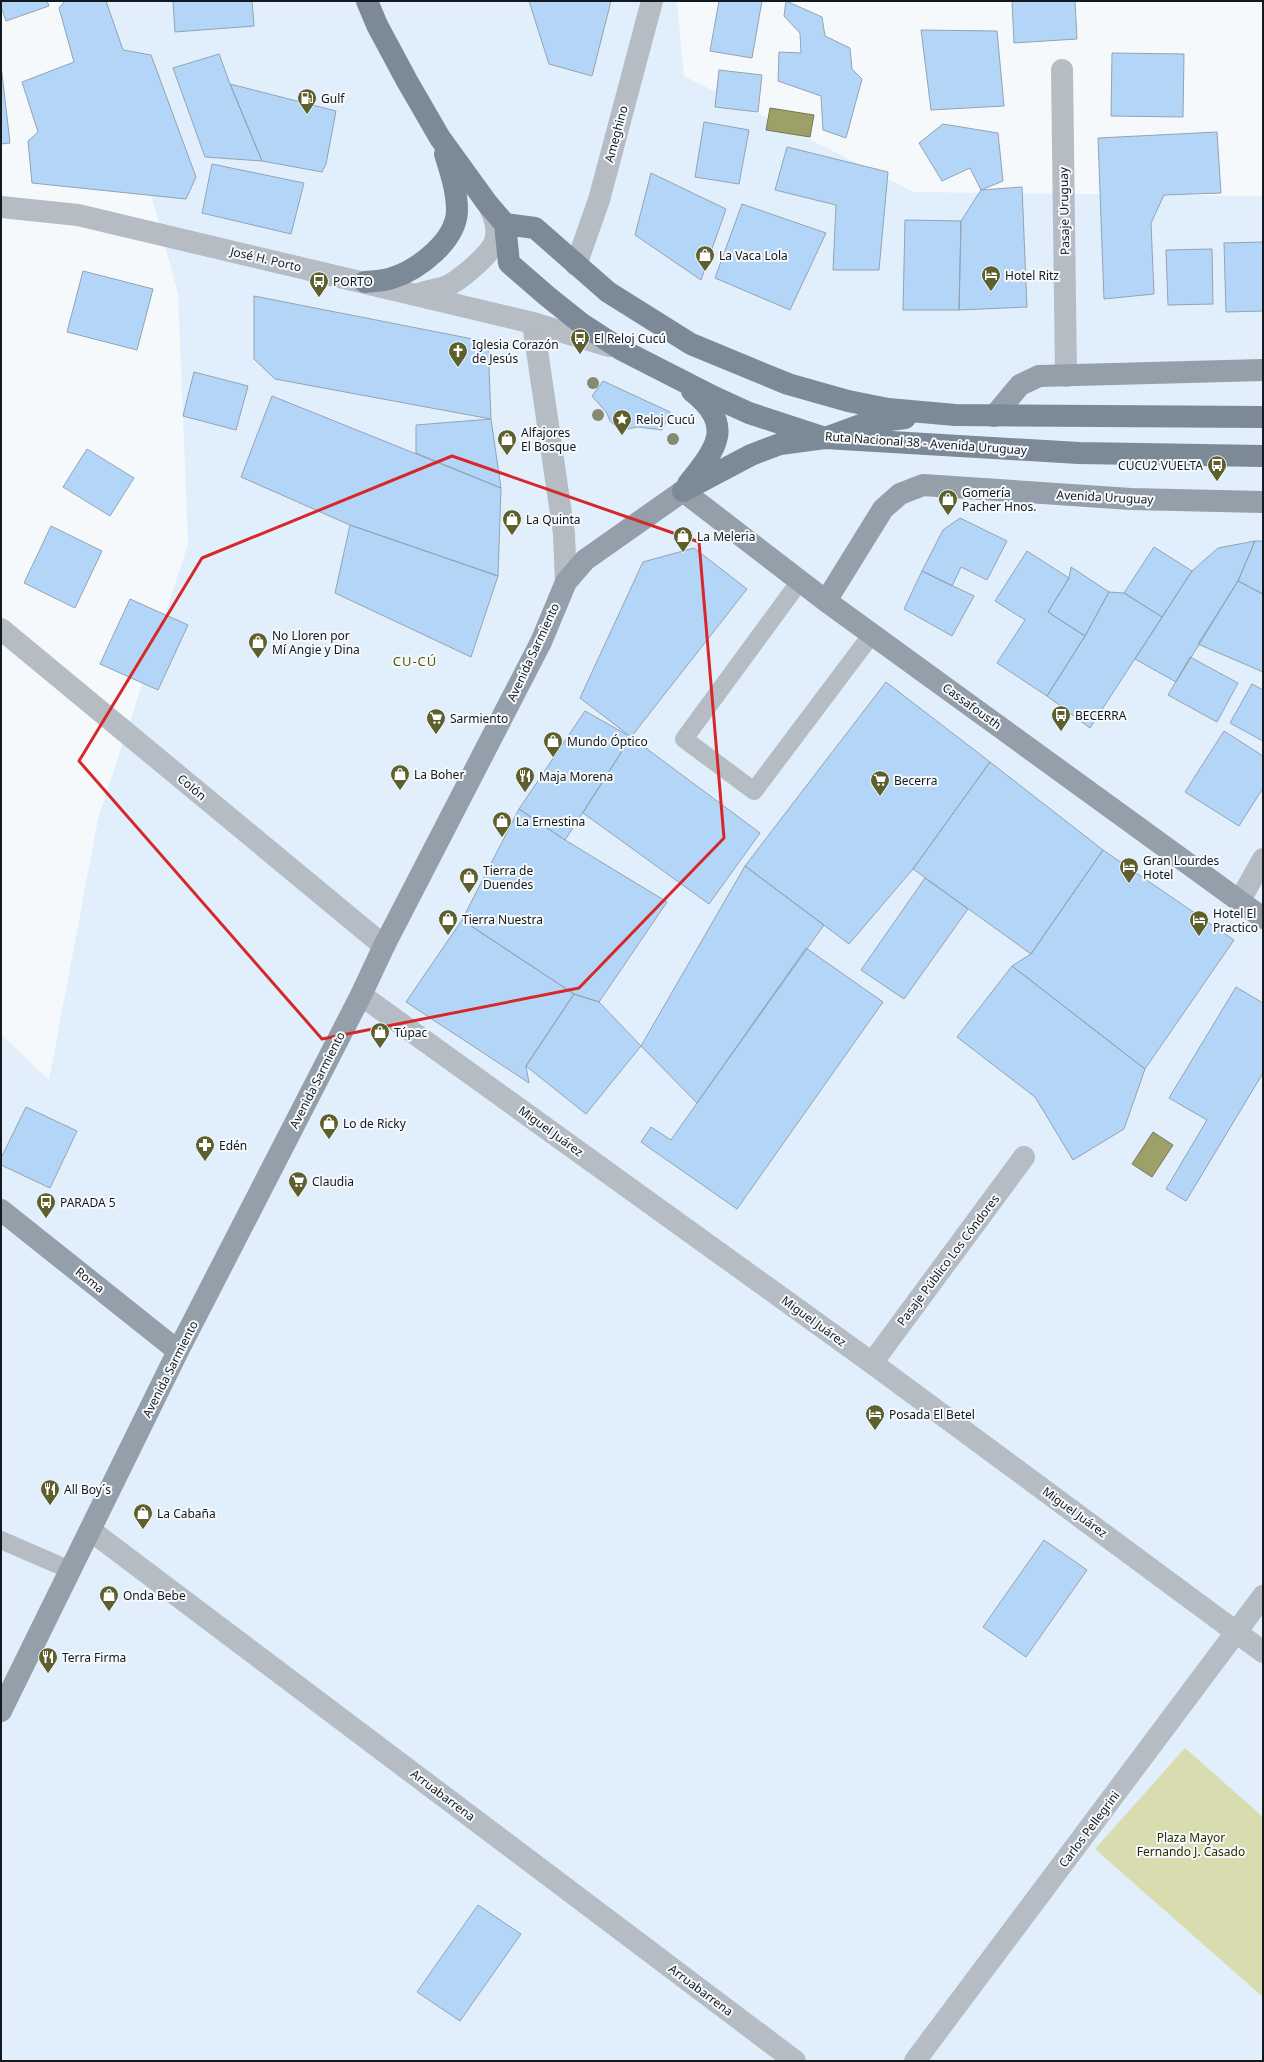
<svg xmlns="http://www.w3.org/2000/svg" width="1264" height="2062" viewBox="0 0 1264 2062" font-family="'Noto Sans',sans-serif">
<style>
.built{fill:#e1effc}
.green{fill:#d8dcae}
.water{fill:#9da169;stroke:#747853}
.building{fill:#b3d6f8;stroke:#93a3b3}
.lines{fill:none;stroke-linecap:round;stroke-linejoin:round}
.service{stroke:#b5bcc3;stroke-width:18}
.pedestrian{stroke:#b5bcc3;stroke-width:22}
.minor{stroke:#b5bcc3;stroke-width:22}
.tertiary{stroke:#b5bcc3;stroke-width:22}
.secondary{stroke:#949fa9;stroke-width:22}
.primary{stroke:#7c8996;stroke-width:22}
.tree{fill:#878971}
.marked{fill:none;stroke:#d62828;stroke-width:3;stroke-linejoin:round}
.labels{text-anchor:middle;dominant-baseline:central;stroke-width:4;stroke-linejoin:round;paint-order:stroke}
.poi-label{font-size:12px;fill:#13191f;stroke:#f6f9fc;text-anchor:start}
.street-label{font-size:12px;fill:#13191f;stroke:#f6f9fc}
.park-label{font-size:12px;fill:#2c2d00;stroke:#f6f9fc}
.neighbourhood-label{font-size:13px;letter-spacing:1px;fill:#595b00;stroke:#f6f9fc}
</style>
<rect width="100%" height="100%" fill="#f6f9fc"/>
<path class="built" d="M 99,1 L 677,1 L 684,76 L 914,192 L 1263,196 L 1263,2061 L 1,2061 L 1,1034 L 49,1080 L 98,819 L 188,544 L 178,294 Z"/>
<path class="green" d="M 1185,1748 L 1263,1817 L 1263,1997 L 1095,1849 Z"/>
<path class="water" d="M 770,108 L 814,115 L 810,137 L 766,130 Z
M 1153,1132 L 1173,1145 L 1152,1177 L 1132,1164 Z"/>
<path class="building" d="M 1,1 L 47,1 L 49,6 L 6,21 L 1,7 Z
M 65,1 L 106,1 L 123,50 L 151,55 L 196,177 L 186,199 L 32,183 L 28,141 L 38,132 L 22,82 L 74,62 L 59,8 Z
M 173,1 L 252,1 L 254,26 L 175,32 Z
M 529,1 L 611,1 L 592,76 L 549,64 Z
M 719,1 L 762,1 L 752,58 L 710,51 Z
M 786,1 L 822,17 L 825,36 L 850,48 L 852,69 L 862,79 L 846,138 L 823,130 L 821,96 L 778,81 L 779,52 L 801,53 L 800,33 L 784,16 Z
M 1012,1 L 1075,1 L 1077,39 L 1014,43 Z
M 921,30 L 997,31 L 1004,106 L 931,110 Z
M 1112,53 L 1184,54 L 1183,117 L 1111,116 Z
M 219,54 L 230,84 L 262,161 L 205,157 L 173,68 Z
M 1,65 L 10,143 L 1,144 Z
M 719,70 L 762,75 L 758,112 L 715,107 Z
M 230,84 L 336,111 L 326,164 L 322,172 L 262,161 Z
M 704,122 L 749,130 L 739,184 L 695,177 Z
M 943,124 L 998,133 L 1003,181 L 981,190 L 970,168 L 942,181 L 919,143 Z
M 1217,132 L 1221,193 L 1164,195 L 1151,223 L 1154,294 L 1104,299 L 1098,138 Z
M 787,147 L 888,172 L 879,270 L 833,270 L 836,205 L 775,190 Z
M 212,164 L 304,183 L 291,234 L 202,213 Z
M 651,173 L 726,209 L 701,280 L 635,235 Z
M 1022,187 L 1027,307 L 959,310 L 961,221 L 981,190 Z
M 742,204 L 826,233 L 790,310 L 715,278 Z
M 905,220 L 961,221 L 959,310 L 903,310 Z
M 1263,242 L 1263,311 L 1226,312 L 1224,243 Z
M 1212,249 L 1213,304 L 1168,305 L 1166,250 Z
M 83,271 L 153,289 L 137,350 L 67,332 Z
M 254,296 L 488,342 L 491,419 L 275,379 L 254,359 Z
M 194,372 L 248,386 L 236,430 L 183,416 Z
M 603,381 L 670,412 L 662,430 L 638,427 L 627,429 L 615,426 L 610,421 L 607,413 L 592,396 Z
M 272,396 L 501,488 L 498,576 L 350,525 L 241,477 Z
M 491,419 L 501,488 L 416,453 L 416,425 Z
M 87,449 L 134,478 L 110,516 L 63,487 Z
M 960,518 L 1007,541 L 987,580 L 961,567 L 952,586 L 922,571 L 943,530 Z
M 350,525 L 498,576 L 471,657 L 335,593 Z
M 51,526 L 102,551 L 75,608 L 24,583 Z
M 1255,541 L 1263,541 L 1263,594 L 1238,581 Z
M 1255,541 L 1238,581 L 1176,682 L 1135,659 L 1192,571 L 1218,548 Z
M 1154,547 L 1192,571 L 1162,617 L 1124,593 Z
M 694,548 L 747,589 L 631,737 L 580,698 L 643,562 Z
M 1027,551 L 1069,578 L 1048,612 L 1085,636 L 1047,696 L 997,663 L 1025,620 L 995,601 Z
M 1071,567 L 1109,592 L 1085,636 L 1048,612 L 1069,578 Z
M 922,571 L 974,596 L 952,636 L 904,609 Z
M 1238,581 L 1263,594 L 1263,672 L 1198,644 Z
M 1109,592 L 1124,593 L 1162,617 L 1090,728 L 1047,696 L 1085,636 Z
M 130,599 L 188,625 L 158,690 L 100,664 Z
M 1190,657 L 1238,683 L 1217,722 L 1168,695 Z
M 886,682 L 990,762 L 913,869 L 849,944 L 745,866 Z
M 1252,684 L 1263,690 L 1263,741 L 1230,723 Z
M 585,711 L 631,737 L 565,840 L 519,809 Z
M 1224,731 L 1263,756 L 1263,788 L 1239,826 L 1185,792 Z
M 631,737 L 760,833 L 709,904 L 583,813 Z
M 990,762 L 1103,850 L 1031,954 L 913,869 Z
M 519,809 L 565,840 L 667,902 L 599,1002 L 574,994 L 462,920 Z
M 1103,850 L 1234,940 L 1145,1069 L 1012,966 L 1031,954 Z
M 745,866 L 824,925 L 697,1103 L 641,1046 Z
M 925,878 L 968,909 L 904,999 L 861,970 Z
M 462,920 L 574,994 L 526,1066 L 529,1083 L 406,1002 Z
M 806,948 L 883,1002 L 737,1209 L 641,1142 L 651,1127 L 671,1140 Z
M 1012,966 L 1145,1069 L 1124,1129 L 1073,1160 L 1035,1097 L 957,1037 Z
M 1236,987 L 1263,1003 L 1263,1073 L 1186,1201 L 1166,1189 L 1207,1120 L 1169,1098 Z
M 574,994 L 599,1002 L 641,1046 L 586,1114 L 526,1066 Z
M 26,1107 L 77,1131 L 50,1188 L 1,1165 L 1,1158 Z
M 1044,1540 L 1087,1570 L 1026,1657 L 983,1627 Z
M 478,1905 L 521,1934 L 460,2021 L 417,1992 Z"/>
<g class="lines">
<path class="service" d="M 800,581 L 684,739 L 754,791 L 872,634
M 1,1540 L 70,1570"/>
<path class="pedestrian" d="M 533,323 L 564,534 L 566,582"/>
<path class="minor" d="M 1062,70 L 1066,376
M 576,265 L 599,200 L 652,1
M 1,629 L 384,946
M 1239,902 L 1263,859
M 361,995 L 872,1363 L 1263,1652
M 872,1363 L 1024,1157
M 90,1530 L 795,2061
M 915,2061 L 1263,1596"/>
<path class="tertiary" d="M 1,207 L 78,215 L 533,323 L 609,346
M 418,294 C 427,291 436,290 445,287 C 458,282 487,257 494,244 C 499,232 495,218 490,208"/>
<path class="secondary" d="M 994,416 L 1020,385 L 1039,376 L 1263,370
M 826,601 L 883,509 L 900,494 L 923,485 L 1131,499 L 1263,502
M 1,1210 L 178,1351
M 1,1711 L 178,1351 L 361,995 L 384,946 L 541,642 L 566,582 L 585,560 L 683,491 L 826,601 L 1263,918"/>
<path class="primary" d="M 367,1 L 377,25 L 407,81 L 440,138 L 487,203 L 505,224 L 509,263 L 547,296 L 582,324 L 622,350 L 714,397 L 749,413 L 825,438 L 1079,453 L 1263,456
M 505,224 L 535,228 L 608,292 L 691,344 L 788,384 L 848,401 L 888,409 L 955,415 L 1263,417
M 365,282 C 374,281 384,281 392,278 C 418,270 456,241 457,211 C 457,191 451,173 445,154
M 688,484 C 717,448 735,425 692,391
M 683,491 L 751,455 L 780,444 L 825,438 L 866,423 L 905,418"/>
</g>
<g class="tree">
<circle cx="593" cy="383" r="6"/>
<circle cx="598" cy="415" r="6"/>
<circle cx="673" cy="439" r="6"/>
</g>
<path class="marked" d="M 452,456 L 699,542 L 724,838 L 579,988 L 322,1039 L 79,761 L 202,558 Z"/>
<defs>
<g id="fuel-pin" transform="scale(1)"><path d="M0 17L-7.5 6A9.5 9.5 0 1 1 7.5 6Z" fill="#5d5f2d" stroke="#f6f9fc"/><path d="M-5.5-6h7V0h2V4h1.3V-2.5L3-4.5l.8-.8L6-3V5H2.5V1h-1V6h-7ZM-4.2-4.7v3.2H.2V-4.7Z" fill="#fff"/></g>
<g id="shop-pin" transform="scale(1)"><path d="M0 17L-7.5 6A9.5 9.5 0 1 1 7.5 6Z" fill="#5d5f2d" stroke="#f6f9fc"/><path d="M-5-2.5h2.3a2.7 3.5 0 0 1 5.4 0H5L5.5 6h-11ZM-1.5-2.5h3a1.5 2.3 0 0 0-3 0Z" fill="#fff"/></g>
<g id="hotel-pin" transform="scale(1)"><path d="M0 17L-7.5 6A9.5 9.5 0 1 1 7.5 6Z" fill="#5d5f2d" stroke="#f6f9fc"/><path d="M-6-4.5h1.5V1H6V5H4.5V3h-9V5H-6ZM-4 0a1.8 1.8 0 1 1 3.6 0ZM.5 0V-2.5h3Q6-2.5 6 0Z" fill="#fff"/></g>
<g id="bus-pin" transform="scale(1)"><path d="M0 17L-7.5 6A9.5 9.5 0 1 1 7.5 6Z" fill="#5d5f2d" stroke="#f6f9fc"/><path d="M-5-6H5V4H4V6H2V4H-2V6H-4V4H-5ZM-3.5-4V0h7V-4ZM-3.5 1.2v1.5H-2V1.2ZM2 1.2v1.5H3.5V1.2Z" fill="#fff"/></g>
<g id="church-pin" transform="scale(1)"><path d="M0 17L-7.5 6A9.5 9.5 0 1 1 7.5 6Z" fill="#5d5f2d" stroke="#f6f9fc"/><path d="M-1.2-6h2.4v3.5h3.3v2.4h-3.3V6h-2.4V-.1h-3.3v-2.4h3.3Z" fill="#fff"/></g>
<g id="sight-pin" transform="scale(1)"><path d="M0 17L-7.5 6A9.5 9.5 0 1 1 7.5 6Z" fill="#5d5f2d" stroke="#f6f9fc"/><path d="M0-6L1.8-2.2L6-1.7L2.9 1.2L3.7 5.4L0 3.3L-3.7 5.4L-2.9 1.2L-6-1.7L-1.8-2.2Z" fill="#fff"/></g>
<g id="supermarket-pin" transform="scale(1)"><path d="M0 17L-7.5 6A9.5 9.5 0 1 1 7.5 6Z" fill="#5d5f2d" stroke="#f6f9fc"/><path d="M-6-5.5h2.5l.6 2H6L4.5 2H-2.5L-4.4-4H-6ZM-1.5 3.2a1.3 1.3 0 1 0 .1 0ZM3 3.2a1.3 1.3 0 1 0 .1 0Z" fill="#fff"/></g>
<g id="restaurant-pin" transform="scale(1)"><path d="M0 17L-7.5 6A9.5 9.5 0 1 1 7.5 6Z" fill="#5d5f2d" stroke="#f6f9fc"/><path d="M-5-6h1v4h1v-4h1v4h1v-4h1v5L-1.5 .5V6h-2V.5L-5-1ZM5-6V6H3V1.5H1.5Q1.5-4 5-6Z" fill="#fff"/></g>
<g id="pharmacy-pin" transform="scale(1)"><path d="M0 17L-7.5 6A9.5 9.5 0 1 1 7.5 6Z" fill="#5d5f2d" stroke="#f6f9fc"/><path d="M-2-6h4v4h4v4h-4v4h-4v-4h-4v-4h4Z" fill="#fff"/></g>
</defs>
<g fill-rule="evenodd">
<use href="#fuel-pin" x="307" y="98"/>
<use href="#shop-pin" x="705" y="255"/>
<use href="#hotel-pin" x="991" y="275"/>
<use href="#bus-pin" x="319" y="281"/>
<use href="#bus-pin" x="580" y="338"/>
<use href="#church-pin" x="458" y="351"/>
<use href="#sight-pin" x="622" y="419"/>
<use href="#shop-pin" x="507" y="439"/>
<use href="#bus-pin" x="1217" y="465"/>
<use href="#shop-pin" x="948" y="499"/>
<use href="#shop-pin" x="512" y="519"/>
<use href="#shop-pin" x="683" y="536"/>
<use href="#shop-pin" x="258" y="642"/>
<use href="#bus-pin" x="1061" y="715"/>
<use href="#supermarket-pin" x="436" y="718"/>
<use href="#shop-pin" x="553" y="741"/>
<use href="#shop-pin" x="400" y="774"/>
<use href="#restaurant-pin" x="525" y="776"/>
<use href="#supermarket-pin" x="880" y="780"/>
<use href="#shop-pin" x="502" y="821"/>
<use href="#hotel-pin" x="1129" y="867"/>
<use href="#shop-pin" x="469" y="877"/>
<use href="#shop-pin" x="448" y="919"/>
<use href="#hotel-pin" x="1199" y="920"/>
<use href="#shop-pin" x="380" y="1032"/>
<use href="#shop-pin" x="329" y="1123"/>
<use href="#pharmacy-pin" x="205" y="1145"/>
<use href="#supermarket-pin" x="298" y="1181"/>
<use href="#bus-pin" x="46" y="1202"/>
<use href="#hotel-pin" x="875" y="1414"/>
<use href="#restaurant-pin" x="50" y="1489"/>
<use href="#shop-pin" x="143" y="1513"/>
<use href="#shop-pin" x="109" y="1595"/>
<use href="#restaurant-pin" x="48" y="1657"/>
</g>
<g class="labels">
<g class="poi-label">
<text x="321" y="98">Gulf</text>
<text x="719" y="255">La Vaca Lola</text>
<text x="1005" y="275">Hotel Ritz</text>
<text x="333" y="281">PORTO</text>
<text x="594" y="338">El Reloj Cucú</text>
<text x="472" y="344">Iglesia Corazón<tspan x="472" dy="14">de Jesús</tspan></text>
<text x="636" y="419">Reloj Cucú</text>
<text x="521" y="432">Alfajores<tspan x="521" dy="14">El Bosque</tspan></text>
<text x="1203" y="465" text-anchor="end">CUCU2 VUELTA</text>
<text x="962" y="492">Gomería<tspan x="962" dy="14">Pacher Hnos.</tspan></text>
<text x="526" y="519">La Quinta</text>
<text x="697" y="536">La Meleria</text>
<text x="272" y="635">No Lloren por<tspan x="272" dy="14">Mí Angie y Dina</tspan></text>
<text x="1075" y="715">BECERRA</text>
<text x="450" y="718">Sarmiento</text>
<text x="567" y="741">Mundo Óptico</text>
<text x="414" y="774">La Boher</text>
<text x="539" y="776">Maja Morena</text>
<text x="894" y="780">Becerra</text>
<text x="516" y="821">La Ernestina</text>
<text x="1143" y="860">Gran Lourdes<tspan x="1143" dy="14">Hotel</tspan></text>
<text x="483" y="870">Tierra de<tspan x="483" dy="14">Duendes</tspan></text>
<text x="1213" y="913">Hotel El<tspan x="1213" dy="14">Practico</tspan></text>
<text x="462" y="919">Tierra Nuestra</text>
<text x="394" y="1032">Túpac</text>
<text x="343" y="1123">Lo de Ricky</text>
<text x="219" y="1145">Edén</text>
<text x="312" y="1181">Claudia</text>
<text x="60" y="1202">PARADA 5</text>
<text x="889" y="1414">Posada El Betel</text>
<text x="64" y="1489">All Boy´s</text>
<text x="157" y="1513">La Cabaña</text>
<text x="123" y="1595">Onda Bebe</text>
<text x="62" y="1657">Terra Firma</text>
</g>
<g class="street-label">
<text transform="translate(616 134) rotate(-75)">Ameghino</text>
<text transform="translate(1064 211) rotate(-91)">Pasaje Uruguay</text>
<text transform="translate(266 259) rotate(13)">José H. Porto</text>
<text transform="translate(926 443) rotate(4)">Ruta Nacional 38 - Avenida Uruguay</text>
<text transform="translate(1105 497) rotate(3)">Avenida Uruguay</text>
<text transform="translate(533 652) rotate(-65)">Avenida Sarmiento</text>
<text transform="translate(972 706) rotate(36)">Cassafousth</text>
<text transform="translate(192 787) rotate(40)">Colón</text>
<text transform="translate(317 1080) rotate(-63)">Avenida Sarmiento</text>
<text transform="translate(551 1131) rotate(36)">Miguel Juárez</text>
<text transform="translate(948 1260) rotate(-53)">Pasaje Público Los Cóndores</text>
<text transform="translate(90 1280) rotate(39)">Roma</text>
<text transform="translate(814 1321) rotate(36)">Miguel Juárez</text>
<text transform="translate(170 1369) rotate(-63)">Avenida Sarmiento</text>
<text transform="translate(1075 1512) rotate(36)">Miguel Juárez</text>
<text transform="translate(443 1795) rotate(37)">Arruabarrena</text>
<text transform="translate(1089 1829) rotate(-53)">Carlos Pellegrini</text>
<text transform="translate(701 1990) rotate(37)">Arruabarrena</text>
</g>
<g class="park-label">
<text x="1191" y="1837">Plaza Mayor<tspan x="1191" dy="14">Fernando J. Casado</tspan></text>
</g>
<g class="neighbourhood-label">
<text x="415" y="661">CU-CÚ</text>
</g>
</g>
<rect width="1264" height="2062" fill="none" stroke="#13191f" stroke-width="4"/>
</svg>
